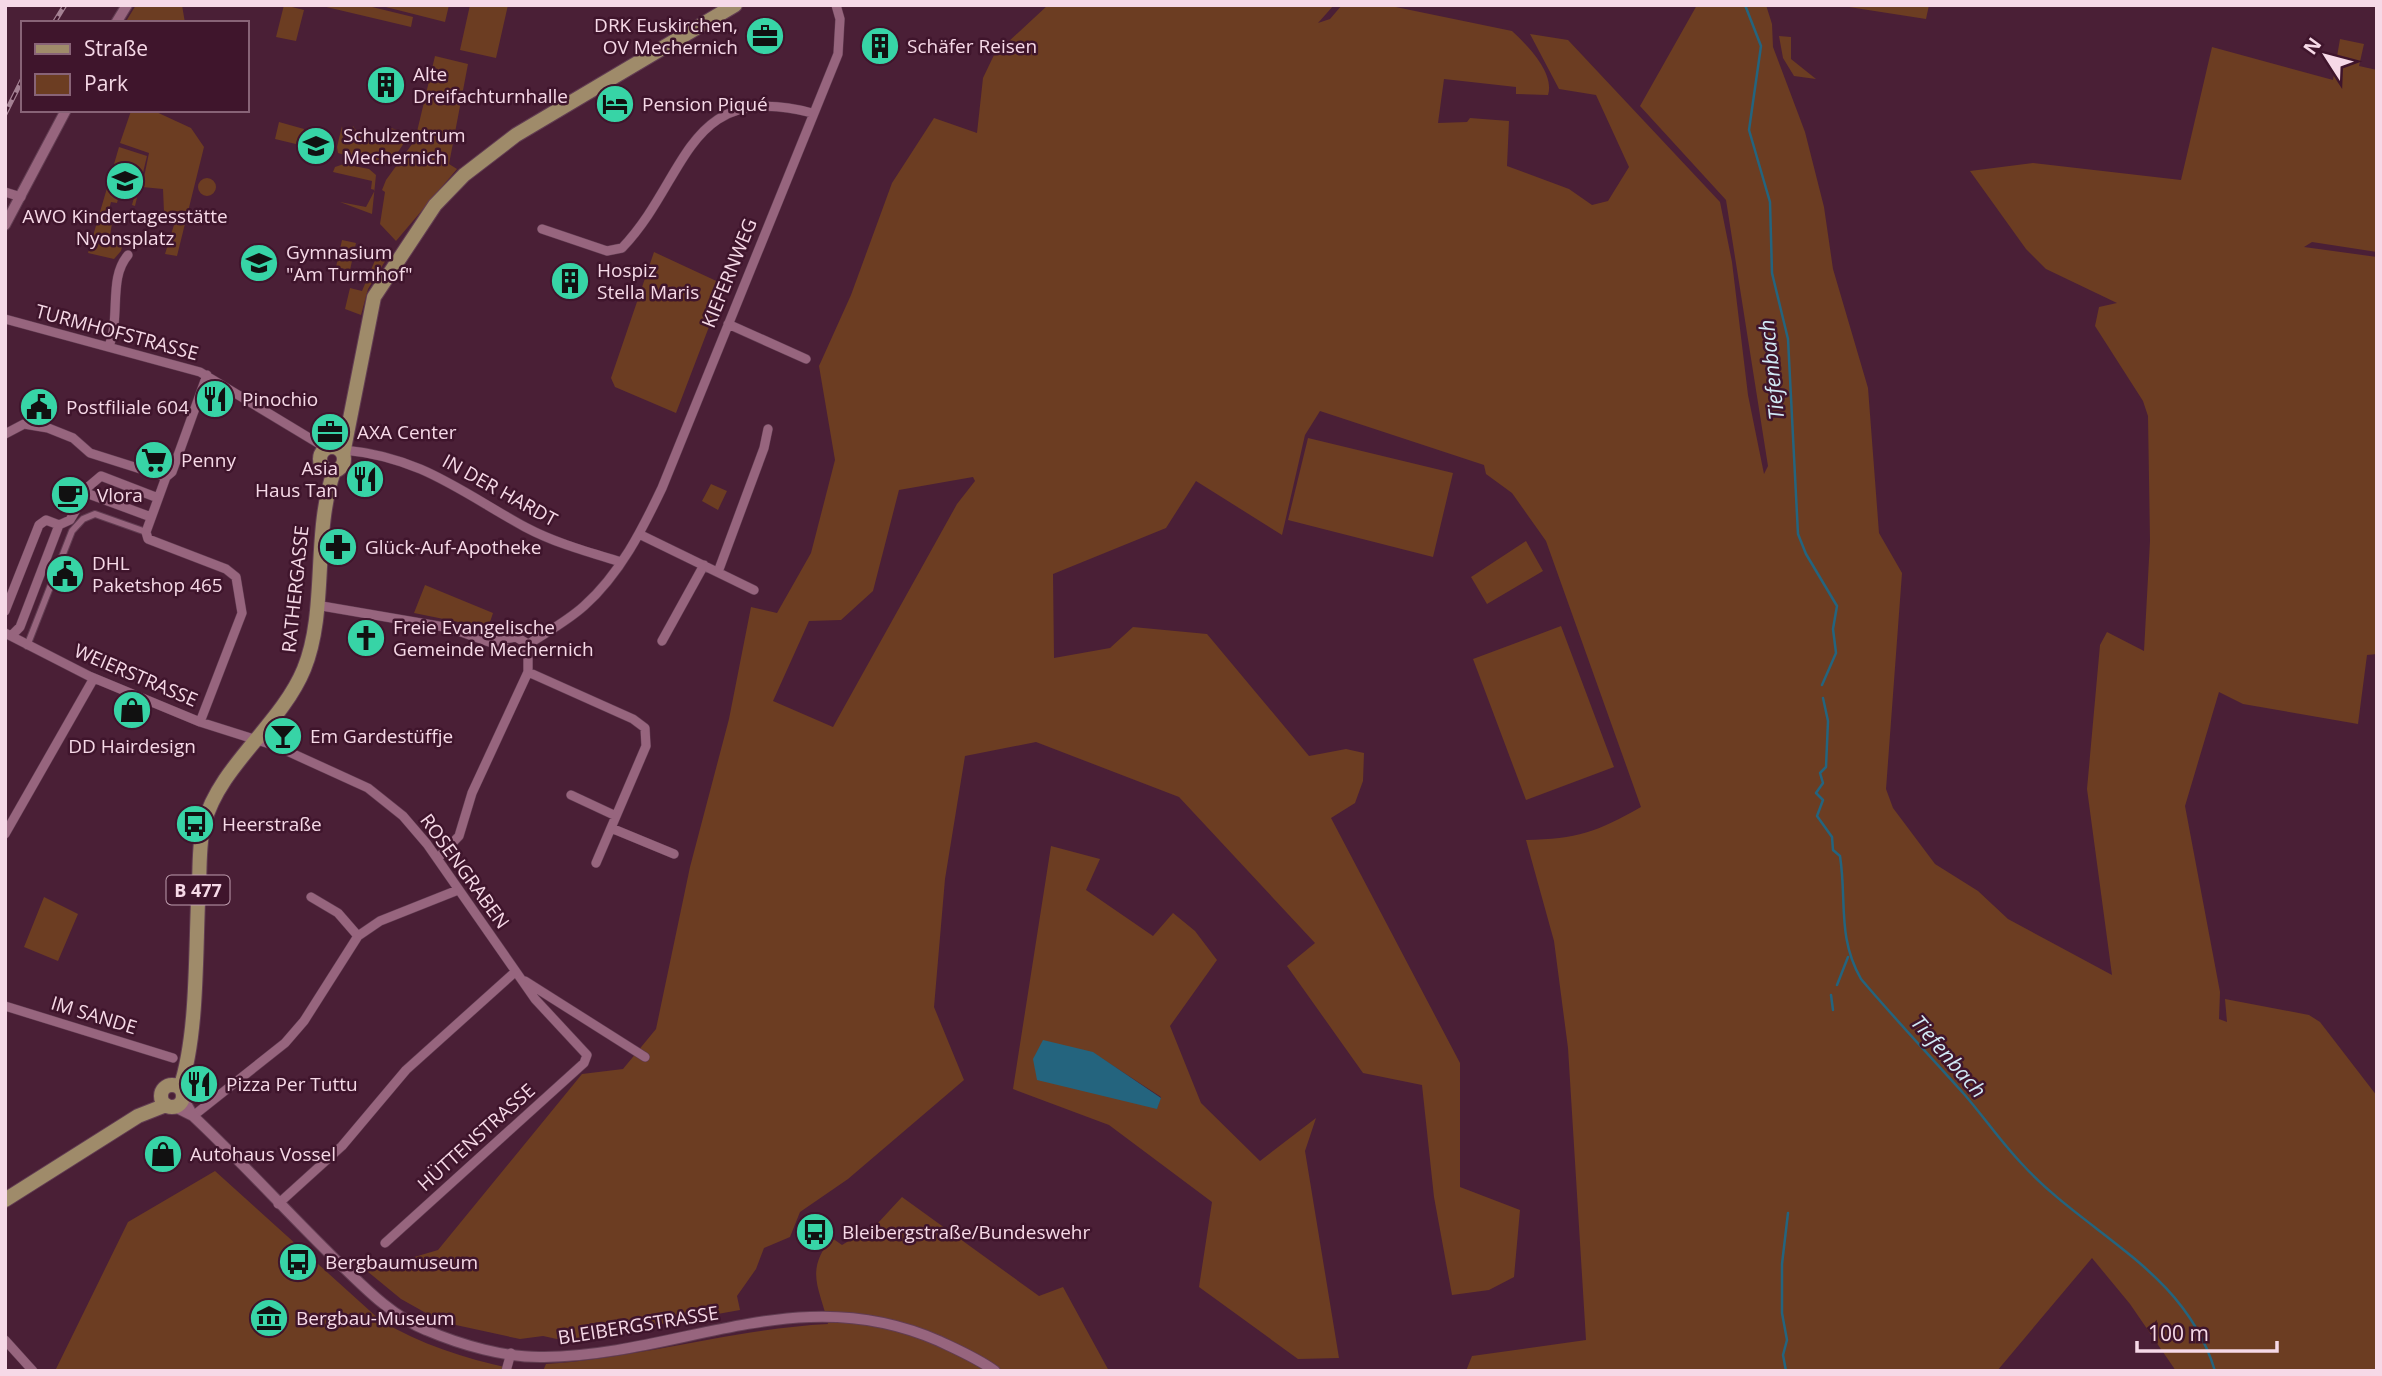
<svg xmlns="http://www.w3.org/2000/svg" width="2382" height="1376" viewBox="0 0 2382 1376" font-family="'Open Sans',sans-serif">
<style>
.green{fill:#6c3d22;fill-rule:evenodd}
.water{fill:#24647e}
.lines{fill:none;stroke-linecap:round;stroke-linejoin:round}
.stream{stroke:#24647e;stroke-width:2.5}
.pedestrian-casing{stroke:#623d52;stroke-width:8}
.minor-casing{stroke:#623d52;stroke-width:10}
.tertiary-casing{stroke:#623d52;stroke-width:12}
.primary-casing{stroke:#623d52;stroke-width:16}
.pedestrian{stroke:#97657e;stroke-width:6}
.minor{stroke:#97657e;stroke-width:9}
.tertiary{stroke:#97657e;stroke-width:10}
.primary{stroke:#9f8b6a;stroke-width:14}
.rail-casing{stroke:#a48193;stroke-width:5}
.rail{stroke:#3f152c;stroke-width:2.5;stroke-dasharray:8;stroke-linecap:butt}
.labels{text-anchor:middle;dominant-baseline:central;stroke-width:5;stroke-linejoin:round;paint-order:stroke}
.shield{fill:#3f152c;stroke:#bf9eaf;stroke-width:2}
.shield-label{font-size:18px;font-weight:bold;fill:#f6d9e7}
.poi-label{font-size:19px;fill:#f6d9e7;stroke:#3f152c;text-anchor:start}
.street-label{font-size:19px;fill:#f6d9e7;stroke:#3f152c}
.water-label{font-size:21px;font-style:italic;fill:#d0e9f5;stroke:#3f152c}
</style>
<rect width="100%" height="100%" fill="#4a1f36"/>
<path class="green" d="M 136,5 L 182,5 L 185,23 L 125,23 Z
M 284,5 L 304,10 L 296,41 L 276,37 Z
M 318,5 L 364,5 L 413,17 L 411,27 Z
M 378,5 L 449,5 L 445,22 Z
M 470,5 L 508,5 L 496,58 L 460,50 Z
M 1048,5 L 1334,5 L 1318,23 L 1330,19 L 1342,5 L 1386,5 L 1512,31 C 1527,45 1555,73 1548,95 L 1516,94 L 1516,87 L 1444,79 L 1438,123 L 1467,122 L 1470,118 L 1509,121 L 1507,166 L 1569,189 L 1592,205 L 1608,201 L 1629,167 L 1596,95 L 1559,89 L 1530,34 L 1568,40 L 1720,202 L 1732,262 L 1748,395 L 1764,474 L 1768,466 L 1726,200 L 1640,106 L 1697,5 L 1766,5 L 1772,24 L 1773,47 L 1805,132 L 1824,207 L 1833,269 L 1868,388 L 1879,533 L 1902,573 L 1886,789 L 1893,808 L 1935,864 L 1978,891 L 2008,919 L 2112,975 L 2087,789 L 2100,645 L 2107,632 L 2144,651 L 2150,541 L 2148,416 L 2143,401 L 2095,326 L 2099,307 L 2117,303 L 2046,269 L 2026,249 L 1970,171 L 2033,163 L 2181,180 L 2212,47 L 2333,80 L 2340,39 L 2364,44 L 2359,66 L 2377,70 L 2377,252 L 2312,242 L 2304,247 L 2377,257 L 2377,654 L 2367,655 L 2358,724 L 2243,704 L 2219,692 L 2185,806 L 2220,992 L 2219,1019 L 2227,1022 L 2225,999 L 2309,1015 L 2320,1022 L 2377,1096 L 2377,1371 L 2176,1371 L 2130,1304 L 2092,1258 L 1997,1371 L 1466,1371 L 1472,1356 L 1586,1340 L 1568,1048 L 1554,941 L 1526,840 C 1577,839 1597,832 1641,807 L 1546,541 L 1512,493 L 1486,474 L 1484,465 L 1320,411 L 1305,435 L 1282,535 L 1196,481 L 1166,528 L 1053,574 L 1054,658 L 1110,648 L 1133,627 L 1207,634 L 1309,756 L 1346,749 L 1364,753 L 1363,781 L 1355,803 L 1331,818 L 1460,1063 L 1460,1187 L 1520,1210 L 1514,1277 L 1489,1290 L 1452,1295 L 1434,1197 L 1422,1085 L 1363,1073 L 1287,966 L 1315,943 L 1179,797 L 1036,742 L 965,756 L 945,879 L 934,1007 L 964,1080 L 848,1179 L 800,1212 L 790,1237 L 764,1248 L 756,1269 L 737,1296 L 740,1310 L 566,1341 L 543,1336 L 520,1339 L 442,1322 L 401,1299 L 367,1271 L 438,1250 L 582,1074 L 623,1069 L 656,1029 L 690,867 L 729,719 L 751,607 L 777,613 L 811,553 L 835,460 L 819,366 L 851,295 L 892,183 L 934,118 L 977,133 L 983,78 L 994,55 ZM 973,477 L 975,481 L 957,504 L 833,727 L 773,701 L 809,621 L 841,620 L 873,591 L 899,490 Z
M 1836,5 L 1929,5 L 1926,19 Z
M 1779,36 L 1791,37 L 1791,59 L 1816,79 L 1794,76 L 1783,58 Z
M 435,56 L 468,64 L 449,164 L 457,169 L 396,241 L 380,224 L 385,192 L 382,190 L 386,180 L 415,140 Z
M 152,110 L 191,128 L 204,147 L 177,256 L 165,254 L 177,215 L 164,212 L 163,189 L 142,187 L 149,153 L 120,143 L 131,111 Z
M 279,122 L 304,129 L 300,145 L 275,139 Z
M 342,126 L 343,138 L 350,139 L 353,126 L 361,138 L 376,141 L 389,133 L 391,128 L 410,134 L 398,152 L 380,166 L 338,153 L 337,147 Z
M 119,147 L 147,156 L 135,206 L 132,205 L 135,194 L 120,191 L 117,203 L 111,202 L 106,221 L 112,223 L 110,236 L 124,239 L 121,251 L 114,259 L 88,253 Z
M 344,164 L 369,169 L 376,175 L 372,214 L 340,202 L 366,207 L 375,190 L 371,189 L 372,181 L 333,172 L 335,167 Z
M198 187a9 9 0 1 1 18 0a9 9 0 1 1-18 0Z
M 342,240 L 356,243 L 350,270 L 336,267 Z
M 385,248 L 392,250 L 368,289 L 361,315 L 345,309 L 350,288 L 362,291 L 376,258 Z
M 654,252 L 725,285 L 676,413 L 615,387 L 611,378 Z
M 1308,438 L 1453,473 L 1433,557 L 1288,520 Z
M 711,484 L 727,491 L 718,510 L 702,501 Z
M 1526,541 L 1543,571 L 1487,604 L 1471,577 Z
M 425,585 L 493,613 L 488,628 L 414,613 Z
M 1561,626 L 1614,767 L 1526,800 L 1473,659 Z
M 1051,846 L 1100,859 L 1086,890 L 1153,936 L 1173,913 L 1195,931 L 1217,960 L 1170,1026 L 1201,1103 L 1260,1161 L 1316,1118 L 1305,1151 L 1339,1358 L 1298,1359 L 1199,1287 L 1212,1202 L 1109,1125 L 1013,1089 ZM 1092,1052 L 1161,1097 L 1157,1108 L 1157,1109 Z
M 44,897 L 78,914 L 58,961 L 24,947 Z
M 215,1171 L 380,1320 C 425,1347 473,1361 524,1371 L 55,1371 L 128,1222 Z
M 902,1197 L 1039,1296 L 1063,1287 L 1109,1371 L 543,1371 L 546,1364 C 641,1358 733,1329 828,1324 C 820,1288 804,1271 832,1238 L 842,1245 L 877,1224 Z"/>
<path class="water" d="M 1043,1040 L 1093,1052 L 1161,1098 L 1157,1109 L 1037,1080 L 1033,1059 Z"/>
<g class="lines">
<path class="stream" d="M 1745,5 L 1761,46 L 1749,130 L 1770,202 L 1772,273 L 1788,339 L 1798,534 L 1806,554 L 1837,606 L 1833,629 L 1836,653 L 1822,685
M 1823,698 L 1828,721 L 1826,767 L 1820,773 L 1823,783 L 1816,793 L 1823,800 L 1817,816 L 1832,837 L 1833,850 L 1840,856 C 1847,901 1837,937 1861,979 C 1894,1018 1930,1056 1964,1094 C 1984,1117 2001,1142 2022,1164 C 2088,1236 2184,1269 2215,1371
M 1837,985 L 1848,957
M 1831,995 L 1833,1010
M 1786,1371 L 1783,1355 L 1787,1340 L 1782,1313 L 1782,1264 L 1788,1213"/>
<g class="pedestrian-casing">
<path id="pedestrian" d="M 27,646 L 72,531 L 83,519 L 95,514 L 146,532"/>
</g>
<g class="minor-casing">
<path id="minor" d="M 5,192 L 21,197
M 542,229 L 607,251 L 622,248 C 689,178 685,79 812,113
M 5,319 L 200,372 L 326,448
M 728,324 L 806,359
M 109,346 C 121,316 108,278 128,255
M 5,434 L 24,424 L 48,428 L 73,438 L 90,453 L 166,477
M 344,450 C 421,457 461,492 525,527 C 555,543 588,552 621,562
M 151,517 L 86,493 L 88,487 L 101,476 L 158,498
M 641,535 L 754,590
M 718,572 L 764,448 L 768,429
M 316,605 L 450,628 L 517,652 C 539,636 564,624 584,606 C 620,574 642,530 662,488 L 838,54 L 840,19 L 836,5
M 5,611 L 39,525 L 46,520 L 59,525 L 70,520 L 86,493
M 5,633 L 89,676 L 200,722 L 276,746 L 368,788 L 403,816 L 427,844 L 535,999 L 587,1055 L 584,1063 L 385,1243
M 11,636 L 20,627 L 59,525
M 493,641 L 516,637 L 528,644
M 662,641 L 704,565
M 528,644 L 528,672 L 633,719 L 645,728 L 646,746 L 596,863
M 200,722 L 242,613 L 236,577 L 226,569 L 148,539 L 146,532 L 166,477 L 172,472 L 207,375
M 571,795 L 616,816
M 611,828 L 674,854
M 5,834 L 94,678
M 438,858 L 459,836 L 472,793 L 528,672
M 311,897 L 338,913 L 358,936
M 525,981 L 645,1057
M 5,1006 L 173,1058
M 193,1116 L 285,1043 L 304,1021 L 358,936 L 380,921 L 458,890
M 278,1204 L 342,1146 L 406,1070 L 515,972
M 5,1340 L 33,1371
M 506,1371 L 511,1353"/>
</g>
<g class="tertiary-casing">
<path id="tertiary" d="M 116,23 L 127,5
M 5,225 L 66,110
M 183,1098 L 193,1116 C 242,1162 287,1212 335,1259 C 362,1285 391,1316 426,1330 C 461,1345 506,1358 544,1357 C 684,1355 799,1279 939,1341 C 958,1350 977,1358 995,1371
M 173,1106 L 193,1116"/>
</g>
<g class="primary-casing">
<path id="primary" d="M320 459a12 12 0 1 1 24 0a12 12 0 1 1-24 0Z
M 343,454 L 374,297 L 435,205 L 464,175 L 516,135 L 735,5
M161 1096a11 11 0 1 1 22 0a11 11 0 1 1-22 0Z
M 180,1088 C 199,1032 195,943 199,882 C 200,864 199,842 204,824 C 219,766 281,725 304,669 C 328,610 312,535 334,471
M 5,1200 L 138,1116 L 166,1105"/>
</g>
<use href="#pedestrian" class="pedestrian"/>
<use href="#minor" class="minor"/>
<use href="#tertiary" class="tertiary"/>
<use href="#primary" class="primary"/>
<g class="rail-casing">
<path id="rail" d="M 54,23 L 65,5
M 5,114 L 23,78"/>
</g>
<use href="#rail" class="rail"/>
</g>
<defs>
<g id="office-disc" transform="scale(2.0125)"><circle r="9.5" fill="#37d4a6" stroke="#3f152c"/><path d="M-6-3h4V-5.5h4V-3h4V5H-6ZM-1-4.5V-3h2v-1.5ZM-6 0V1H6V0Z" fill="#111"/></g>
<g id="building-disc" transform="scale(2.0125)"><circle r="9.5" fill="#37d4a6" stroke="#3f152c"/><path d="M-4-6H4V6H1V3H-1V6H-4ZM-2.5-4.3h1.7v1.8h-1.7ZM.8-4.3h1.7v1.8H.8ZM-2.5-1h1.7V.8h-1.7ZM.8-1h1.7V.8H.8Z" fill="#111"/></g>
<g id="hotel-disc" transform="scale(2.0125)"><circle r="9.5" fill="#37d4a6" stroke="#3f152c"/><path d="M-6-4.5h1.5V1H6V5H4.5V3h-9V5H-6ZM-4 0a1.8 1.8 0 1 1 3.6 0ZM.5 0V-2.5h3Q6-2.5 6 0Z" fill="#111"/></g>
<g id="school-disc" transform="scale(2.0125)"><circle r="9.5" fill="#37d4a6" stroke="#3f152c"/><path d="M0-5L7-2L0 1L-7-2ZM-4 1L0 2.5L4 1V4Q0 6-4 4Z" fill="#111"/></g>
<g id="restaurant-disc" transform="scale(2.0125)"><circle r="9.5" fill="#37d4a6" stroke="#3f152c"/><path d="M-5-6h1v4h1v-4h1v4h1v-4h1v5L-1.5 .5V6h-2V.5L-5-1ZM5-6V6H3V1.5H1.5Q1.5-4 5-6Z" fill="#111"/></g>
<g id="civic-disc" transform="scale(2.0125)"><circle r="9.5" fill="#37d4a6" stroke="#3f152c"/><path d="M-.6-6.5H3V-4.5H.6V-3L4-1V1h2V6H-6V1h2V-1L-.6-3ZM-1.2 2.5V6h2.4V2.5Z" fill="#111"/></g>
<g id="supermarket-disc" transform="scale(2.0125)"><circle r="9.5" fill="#37d4a6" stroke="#3f152c"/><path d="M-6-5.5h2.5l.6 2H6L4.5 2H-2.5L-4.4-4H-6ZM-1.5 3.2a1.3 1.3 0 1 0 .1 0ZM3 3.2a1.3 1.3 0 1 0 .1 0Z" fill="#111"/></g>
<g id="cafe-disc" transform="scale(2.0125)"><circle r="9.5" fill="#37d4a6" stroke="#3f152c"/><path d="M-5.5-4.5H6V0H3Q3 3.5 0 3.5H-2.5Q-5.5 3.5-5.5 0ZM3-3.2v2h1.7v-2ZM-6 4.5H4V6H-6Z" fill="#111"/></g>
<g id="pharmacy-disc" transform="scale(2.0125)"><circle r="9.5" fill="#37d4a6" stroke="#3f152c"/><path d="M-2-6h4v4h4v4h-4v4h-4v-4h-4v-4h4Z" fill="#111"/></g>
<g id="church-disc" transform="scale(2.0125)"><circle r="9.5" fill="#37d4a6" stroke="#3f152c"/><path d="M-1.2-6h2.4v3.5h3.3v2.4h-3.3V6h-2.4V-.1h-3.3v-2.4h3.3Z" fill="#111"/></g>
<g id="shop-disc" transform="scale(2.0125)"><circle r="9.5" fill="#37d4a6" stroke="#3f152c"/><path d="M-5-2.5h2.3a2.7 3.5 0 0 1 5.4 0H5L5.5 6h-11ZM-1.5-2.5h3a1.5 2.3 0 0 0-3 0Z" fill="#111"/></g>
<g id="bar-disc" transform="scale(2.0125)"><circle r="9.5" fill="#37d4a6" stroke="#3f152c"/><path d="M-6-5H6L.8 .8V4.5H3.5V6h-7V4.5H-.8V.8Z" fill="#111"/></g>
<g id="bus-disc" transform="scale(2.0125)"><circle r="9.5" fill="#37d4a6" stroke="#3f152c"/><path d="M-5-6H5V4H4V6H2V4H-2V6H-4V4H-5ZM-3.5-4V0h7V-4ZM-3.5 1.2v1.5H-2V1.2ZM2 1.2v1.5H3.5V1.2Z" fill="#111"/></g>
<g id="museum-disc" transform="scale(2.0125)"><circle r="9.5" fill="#37d4a6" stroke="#3f152c"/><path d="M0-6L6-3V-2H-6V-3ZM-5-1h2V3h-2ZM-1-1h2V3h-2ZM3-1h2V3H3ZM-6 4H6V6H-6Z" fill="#111"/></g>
</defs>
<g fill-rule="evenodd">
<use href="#office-disc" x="765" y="36"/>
<use href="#building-disc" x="880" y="46"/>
<use href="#building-disc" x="386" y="85"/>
<use href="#hotel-disc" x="615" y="104"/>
<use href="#school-disc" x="316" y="146"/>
<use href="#school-disc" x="125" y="181"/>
<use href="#school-disc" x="259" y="263"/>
<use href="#building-disc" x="570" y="281"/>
<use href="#restaurant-disc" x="215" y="399"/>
<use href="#civic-disc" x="39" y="407"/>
<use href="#office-disc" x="330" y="432"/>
<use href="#supermarket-disc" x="154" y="460"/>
<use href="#restaurant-disc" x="365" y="479"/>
<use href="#cafe-disc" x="70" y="495"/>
<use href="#pharmacy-disc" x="338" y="547"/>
<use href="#civic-disc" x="65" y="574"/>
<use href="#church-disc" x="366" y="638"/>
<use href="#shop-disc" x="132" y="710"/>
<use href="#bar-disc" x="283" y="736"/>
<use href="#bus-disc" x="195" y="824"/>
<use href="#restaurant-disc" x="199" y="1084"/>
<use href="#shop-disc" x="163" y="1154"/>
<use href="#bus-disc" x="815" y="1232"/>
<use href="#bus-disc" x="298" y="1262"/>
<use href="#museum-disc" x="269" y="1318"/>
</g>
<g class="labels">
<rect class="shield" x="166.5" y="875.5" width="63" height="29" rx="5"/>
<g class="shield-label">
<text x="198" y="890">B 477</text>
</g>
<g class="poi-label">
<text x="738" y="25" text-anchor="end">DRK Euskirchen,<tspan x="738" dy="22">OV Mechernich</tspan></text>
<text x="907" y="46">Schäfer Reisen</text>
<text x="413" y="74">Alte<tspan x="413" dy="22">Dreifachturnhalle</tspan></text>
<text x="642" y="104">Pension Piqué</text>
<text x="343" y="135">Schulzentrum<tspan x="343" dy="22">Mechernich</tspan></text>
<text x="125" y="216" text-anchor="middle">AWO Kindertagesstätte<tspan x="125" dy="22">Nyonsplatz</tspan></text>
<text x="286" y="252">Gymnasium<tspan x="286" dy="22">"Am Turmhof"</tspan></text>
<text x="597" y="270">Hospiz<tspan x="597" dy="22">Stella Maris</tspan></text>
<text x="242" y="399">Pinochio</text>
<text x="66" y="407">Postfiliale 604</text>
<text x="357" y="432">AXA Center</text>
<text x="181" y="460">Penny</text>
<text x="338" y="468" text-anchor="end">Asia<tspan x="338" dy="22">Haus Tan</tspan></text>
<text x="97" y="495">Vlora</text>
<text x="365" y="547">Glück-Auf-Apotheke</text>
<text x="92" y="563">DHL<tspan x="92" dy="22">Paketshop 465</tspan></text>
<text x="393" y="627">Freie Evangelische<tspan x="393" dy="22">Gemeinde Mechernich</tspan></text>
<text x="310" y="736">Em Gardestüffje</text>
<text x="132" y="746" text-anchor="middle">DD Hairdesign</text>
<text x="222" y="824">Heerstraße</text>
<text x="226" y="1084">Pizza Per Tuttu</text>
<text x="190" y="1154">Autohaus Vossel</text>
<text x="842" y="1232">Bleibergstraße/Bundeswehr</text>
<text x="325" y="1262">Bergbaumuseum</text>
<text x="296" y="1318">Bergbau-Museum</text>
</g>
<g class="street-label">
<text transform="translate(729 273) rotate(-68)">KIEFERNWEG</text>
<text transform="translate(117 332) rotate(15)">TURMHOFSTRASSE</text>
<text transform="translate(500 490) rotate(29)">IN DER HARDT</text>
<text transform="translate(295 589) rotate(-84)">RATHERGASSE</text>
<text transform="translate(136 675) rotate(23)">WEIERSTRASSE</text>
<text transform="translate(465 871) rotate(54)">ROSENGRABEN</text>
<text transform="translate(94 1015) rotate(17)">IM SANDE</text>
<text transform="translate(476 1137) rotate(-42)">HÜTTENSTRASSE</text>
<text transform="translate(638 1325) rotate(-9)">BLEIBERGSTRASSE</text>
</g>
<g class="water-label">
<text transform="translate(1771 370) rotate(-96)">Tiefenbach</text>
<text transform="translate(1949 1056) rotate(49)">Tiefenbach</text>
</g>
</g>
<rect width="2382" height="1376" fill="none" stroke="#f6d9e7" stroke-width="14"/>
<rect x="21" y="21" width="228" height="91" fill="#3f152c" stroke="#886377" stroke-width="2"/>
<rect x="35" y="44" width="35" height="10" fill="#9f8b6a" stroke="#886377" stroke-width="2"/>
<text x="84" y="56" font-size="21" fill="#f6d9e7">Straße</text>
<rect x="35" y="74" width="35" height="21" fill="#6c3d22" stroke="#886377" stroke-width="2"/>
<text x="84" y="91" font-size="21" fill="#f6d9e7">Park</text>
<g transform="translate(2326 56) rotate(306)" stroke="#3f152c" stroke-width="5" paint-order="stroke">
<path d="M0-5L12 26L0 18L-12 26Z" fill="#f6d9e7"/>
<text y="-10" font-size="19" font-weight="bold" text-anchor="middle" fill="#f6d9e7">N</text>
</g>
<path d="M2137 1341v10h140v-10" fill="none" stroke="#f6d9e7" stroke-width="3.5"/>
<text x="2148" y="1341" font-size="21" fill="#f6d9e7" stroke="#3f152c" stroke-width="5" paint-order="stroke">100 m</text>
</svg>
